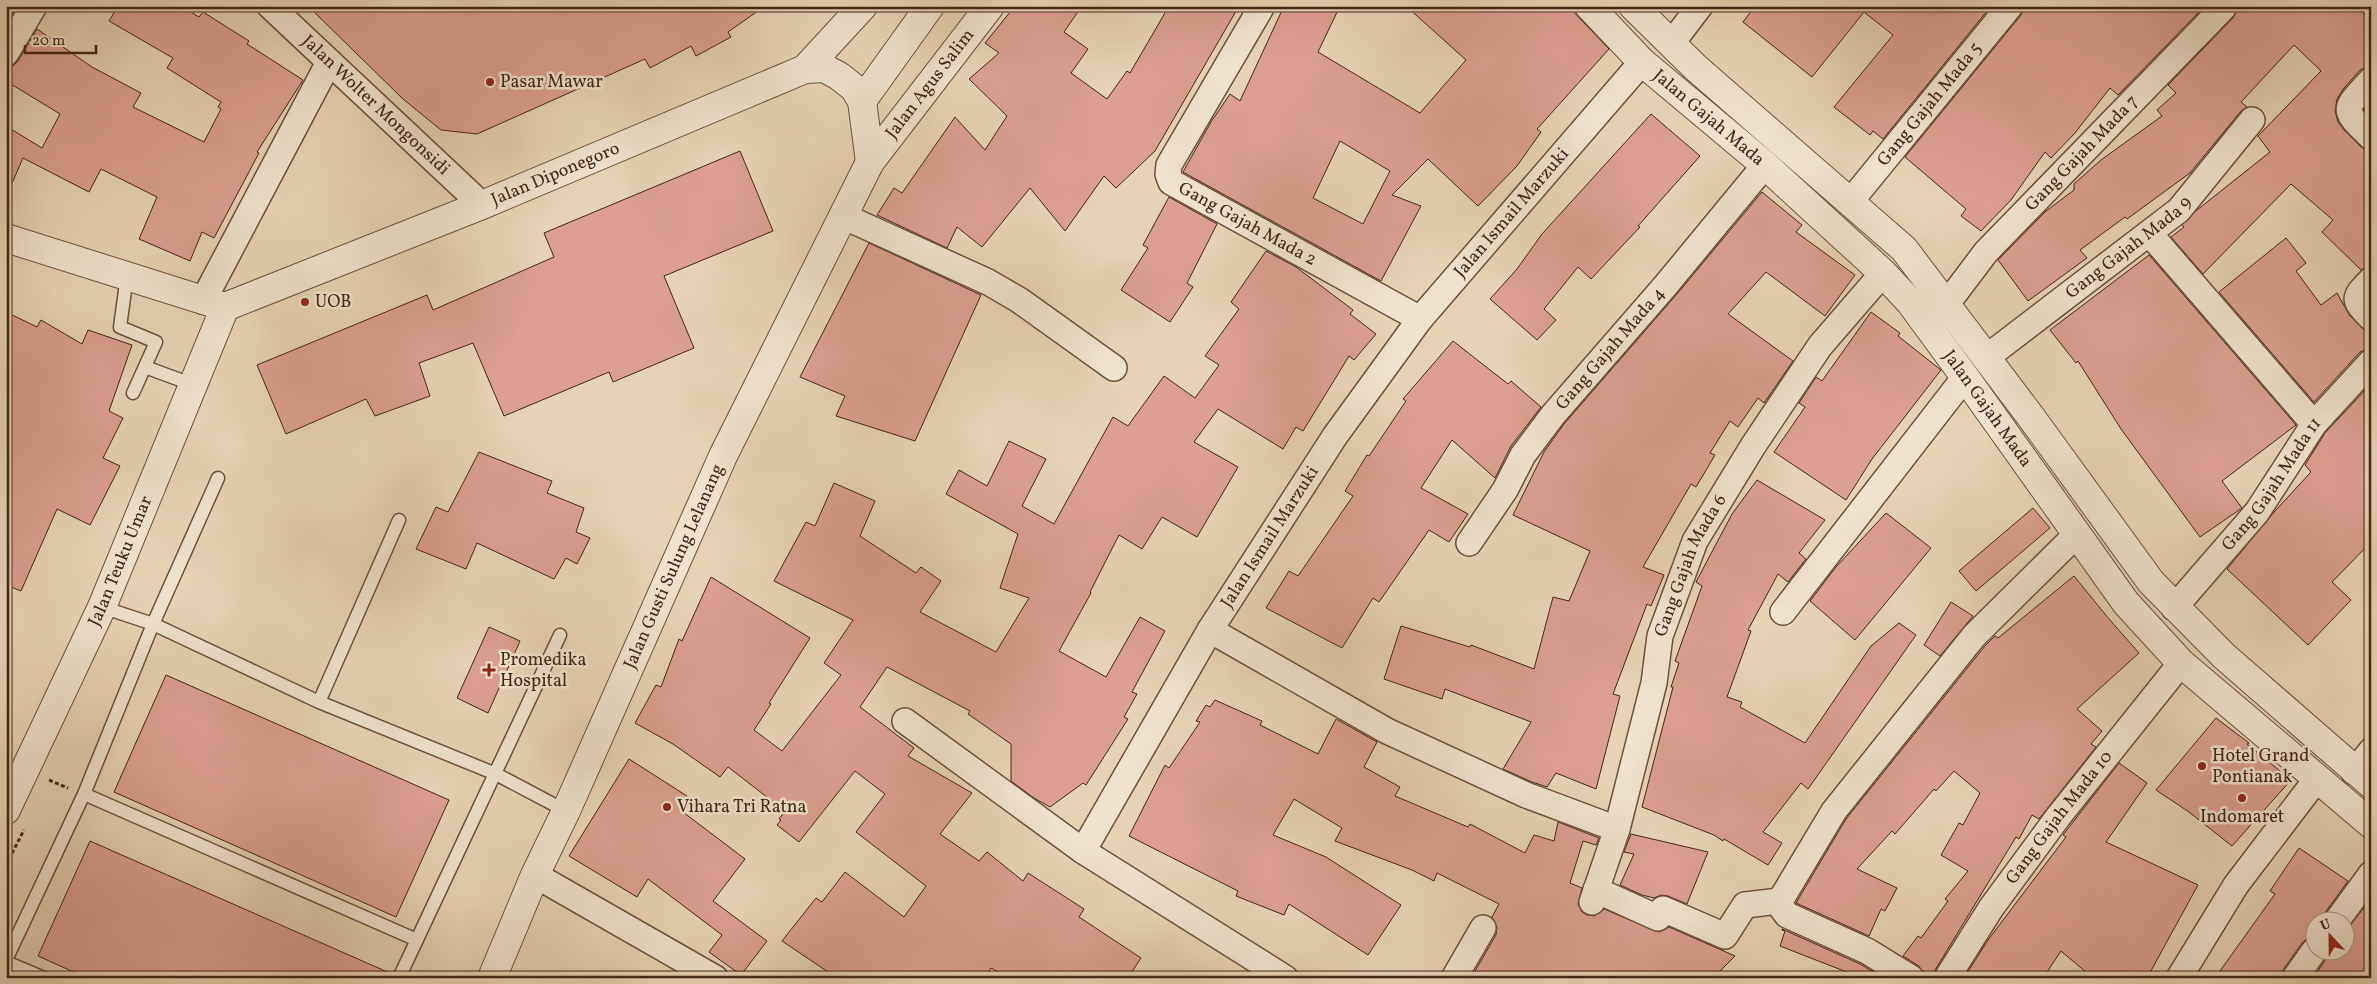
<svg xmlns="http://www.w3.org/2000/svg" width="2377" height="984" viewBox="0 0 2377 984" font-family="Vollkorn,serif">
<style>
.building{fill:#dc9f91;stroke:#432618;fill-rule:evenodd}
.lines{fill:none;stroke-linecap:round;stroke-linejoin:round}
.service-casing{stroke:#6c513f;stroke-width:15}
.minor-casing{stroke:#6c513f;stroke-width:28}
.tertiary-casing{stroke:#6c513f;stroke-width:30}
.path{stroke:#432618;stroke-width:3;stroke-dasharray:4 2.5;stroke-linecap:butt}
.service{stroke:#efe2cf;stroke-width:12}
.minor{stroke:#efe2cf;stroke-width:25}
.tertiary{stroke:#efe2cf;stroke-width:28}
.poi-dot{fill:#8f2418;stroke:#efe2cf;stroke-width:2}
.labels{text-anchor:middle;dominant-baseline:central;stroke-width:5;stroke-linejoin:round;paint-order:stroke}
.poi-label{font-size:18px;fill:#432618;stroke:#efe2cf;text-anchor:start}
.street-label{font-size:18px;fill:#432618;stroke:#efe2cf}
</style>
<rect width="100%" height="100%" fill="#e6d3b5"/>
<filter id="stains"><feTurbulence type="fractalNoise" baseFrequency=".004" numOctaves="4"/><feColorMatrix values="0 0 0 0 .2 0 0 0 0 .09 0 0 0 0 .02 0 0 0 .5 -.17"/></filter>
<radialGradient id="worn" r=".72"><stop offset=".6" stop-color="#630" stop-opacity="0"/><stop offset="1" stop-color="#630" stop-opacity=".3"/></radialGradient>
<path class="building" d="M 118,6 L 181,6 L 199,17 L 203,12 L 249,41 L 247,44 L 303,80 L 257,152 L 259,153 L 214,238 L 202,232 L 190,261 L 139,239 L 157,197 L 101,169 L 89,192 L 23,158 L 6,197 L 6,126 L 42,148 L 60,114 L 6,81 L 6,67 L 13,66 L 18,61 L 37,29 L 92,67 L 141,93 L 133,107 L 204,142 L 221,109 L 218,107 L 221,102 L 167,68 L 173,58 L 109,21 Z
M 308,6 L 765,6 L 728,32 L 731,37 L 696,56 L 691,46 L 650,68 L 645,59 L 477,134 L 441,130 L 403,99 Z
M 1015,6 L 1082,6 L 1064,32 L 1088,49 L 1071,73 L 1107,99 L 1127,71 L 1130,73 L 1169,6 L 1239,6 L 1155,151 L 1116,188 L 1104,176 L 1065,231 L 1030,188 L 982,247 L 957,227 L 947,248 L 877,215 L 894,188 L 902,193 L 955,117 L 985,150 L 1007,116 L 969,79 L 999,53 L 985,43 Z
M 1284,6 L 1340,6 L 1318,52 L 1420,113 L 1466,60 L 1406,6 L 1568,6 L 1609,49 L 1537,129 L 1541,132 L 1517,166 L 1478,206 L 1428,159 L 1392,195 L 1421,206 L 1381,281 L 1183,172 L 1211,122 L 1230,94 L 1240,101 ZM 1340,141 L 1390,171 L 1363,224 L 1313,198 Z
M 1755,6 L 1991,6 L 1883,139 L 1873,131 L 1870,135 L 1834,107 L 1893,35 L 1864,12 L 1812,77 L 1743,22 Z
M 2024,6 L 2192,6 L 2199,12 L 2118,95 L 2110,88 L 2075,133 L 2051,158 L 2045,152 L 2011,200 L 1981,231 L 1961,216 L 1966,209 L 1905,157 L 2021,15 Z
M 2239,6 L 2371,6 L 2371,66 L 2360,70 L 2344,88 L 2337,99 L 2335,111 L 2338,122 L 2344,130 L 2361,147 L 2371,151 L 2371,266 L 2361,270 L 2322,232 L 2333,220 L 2291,184 L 2203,274 L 2171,237 L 2184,227 L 2182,225 L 2197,210 L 2270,152 L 2258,136 L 2321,71 L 2294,45 L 2241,102 L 2247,107 L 2241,111 L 2190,173 L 2127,219 L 2125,217 L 2080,250 L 2087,258 L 2028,301 L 1998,260 L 2045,212 L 2074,190 L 2074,184 L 2101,160 L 2162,116 L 2157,110 L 2176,93 L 2168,85 L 2233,18 Z
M 6,8 L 13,13 L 6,24 Z
M 2371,102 L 2371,117 L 2364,109 Z
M 1651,114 L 1700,156 L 1638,226 L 1640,227 L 1591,279 L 1578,267 L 1544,309 L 1556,320 L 1537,340 L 1490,299 L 1517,269 L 1542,234 Z
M 740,151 L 773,231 L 664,276 L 694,348 L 613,382 L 609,372 L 504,416 L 473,343 L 419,363 L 430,396 L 375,416 L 366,399 L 286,434 L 257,365 L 427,295 L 433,310 L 554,257 L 544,233 Z
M 1762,192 L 1802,225 L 1796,232 L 1855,275 L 1825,316 L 1766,272 L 1728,314 L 1793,361 L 1764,403 L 1758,398 L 1738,427 L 1730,421 L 1710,453 L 1715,455 L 1696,487 L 1691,484 L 1643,567 L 1664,575 L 1651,606 L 1647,604 L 1613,694 L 1620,696 L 1596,789 L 1556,773 L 1547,787 L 1532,782 L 1503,769 L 1531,722 L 1445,689 L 1442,699 L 1384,679 L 1401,626 L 1470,647 L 1471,645 L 1534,669 L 1553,597 L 1569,601 L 1590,551 L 1513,515 L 1544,452 L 1564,424 L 1677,294 Z
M 1169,197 L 1217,224 L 1187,283 L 1193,287 L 1170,322 L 1121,290 L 1148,248 L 1143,245 Z
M 2286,238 L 2306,263 L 2296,271 L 2321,305 L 2337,293 L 2350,316 L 2371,336 L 2371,348 L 2360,352 L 2314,402 L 2219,292 Z
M 869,243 L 981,295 L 915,441 L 836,416 L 845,396 L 800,377 Z
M 1266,251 L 1296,267 L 1353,310 L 1350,314 L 1376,334 L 1354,360 L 1349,356 L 1303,431 L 1296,427 L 1283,449 L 1218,409 L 1194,442 L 1238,467 L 1197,537 L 1162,517 L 1142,549 L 1119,535 L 1090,592 L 1091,593 L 1059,651 L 1106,677 L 1140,617 L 1165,631 L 1132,692 L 1137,694 L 1124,717 L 1128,719 L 1086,785 L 1083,783 L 1050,807 L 1034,798 L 1011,781 L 1011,744 L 968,714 L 970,711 L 887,667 L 860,707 L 914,748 L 908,756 L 972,793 L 940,834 L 979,861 L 987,852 L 1023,881 L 1028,873 L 1084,909 L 1079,917 L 1141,958 L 1128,978 L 1010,978 L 991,968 L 985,978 L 837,978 L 782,941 L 816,898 L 822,902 L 845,872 L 904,917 L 926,886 L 856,832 L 885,794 L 855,771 L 799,842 L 777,825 L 781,820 L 779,819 L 785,811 L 728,767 L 720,777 L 673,744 L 635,723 L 656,685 L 661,687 L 679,639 L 682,641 L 711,577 L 810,638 L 769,703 L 771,704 L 754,730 L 782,751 L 841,675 L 824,663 L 853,620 L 774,581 L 806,522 L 815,526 L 834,483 L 875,501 L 860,536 L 916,573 L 921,567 L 941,581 L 920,612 L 996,652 L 1029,598 L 1000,588 L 1018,534 L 946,494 L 959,470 L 987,486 L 1009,441 L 1046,459 L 1022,506 L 1054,524 L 1113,417 L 1128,426 L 1164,376 L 1195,398 L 1219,365 L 1205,356 L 1239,309 L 1231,302 Z
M 2149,255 L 2296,425 L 2222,481 L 2242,508 L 2200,537 L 2121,429 L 2078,361 L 2076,363 L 2050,330 Z
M 6,312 L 37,327 L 41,320 L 82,344 L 88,330 L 132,345 L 109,411 L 123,418 L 103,458 L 120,466 L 90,525 L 57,509 L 21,591 L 6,585 Z
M 1871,312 L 1900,333 L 1898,336 L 1941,370 L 1872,459 L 1846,500 L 1774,452 L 1805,407 L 1799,403 L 1816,377 L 1822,381 Z
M 1453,341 L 1508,384 L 1511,381 L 1541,407 L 1511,446 L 1495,478 L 1452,440 L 1421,488 L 1468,514 L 1449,542 L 1429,530 L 1379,602 L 1373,598 L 1342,648 L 1266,608 L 1289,571 L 1298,576 L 1353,496 L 1345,491 L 1367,455 L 1369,456 L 1406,401 L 1403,399 Z
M 2371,384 L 2371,542 L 2332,582 L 2351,600 L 2308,645 L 2227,569 L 2275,511 L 2311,472 L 2305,465 L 2325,433 Z
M 479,452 L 552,481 L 547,493 L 584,508 L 576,532 L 590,538 L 577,564 L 566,558 L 554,579 L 477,543 L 466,569 L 416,549 L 436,507 L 448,512 Z
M 1757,480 L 1825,520 L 1799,553 L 1806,559 L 1788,582 L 1778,574 L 1748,630 L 1751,631 L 1727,697 L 1742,702 L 1740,707 L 1805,743 L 1871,646 L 1899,623 L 1916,635 L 1808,789 L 1801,783 L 1763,832 L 1782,843 L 1768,865 L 1724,839 L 1723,841 L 1714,835 L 1642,807 L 1673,687 L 1671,687 L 1679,663 L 1675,661 L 1702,586 L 1696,582 L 1732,514 Z
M 2033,508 L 2050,528 L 1976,591 L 1959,571 Z
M 1886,513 L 1931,548 L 1855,640 L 1810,601 L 1836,567 Z
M 2074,576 L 2109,619 L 2139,653 L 2077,709 L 2102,731 L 2091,744 L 2096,747 L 2039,819 L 2032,815 L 2019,839 L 2016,837 L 1935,970 L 1933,978 L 1925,978 L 1919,966 L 1903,956 L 1918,936 L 1921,938 L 1948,901 L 1945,899 L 1968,871 L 1941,855 L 1959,823 L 1963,825 L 1980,793 L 1954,771 L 1936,791 L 1934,789 L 1895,834 L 1892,831 L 1857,869 L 1897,888 L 1885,911 L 1881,909 L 1869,936 L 1796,903 L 1846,819 L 1985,646 L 1995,636 L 1998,638 Z
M 1951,602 L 1973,616 L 1940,656 L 1924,645 Z
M 489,627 L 520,641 L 488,713 L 457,698 Z
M 166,675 L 449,800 L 396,917 L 114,792 Z
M 1215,700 L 1262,721 L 1260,725 L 1318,754 L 1336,719 L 1377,742 L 1364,767 L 1400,787 L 1395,796 L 1468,827 L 1470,824 L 1525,853 L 1534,835 L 1554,841 L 1558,822 L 1599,838 L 1596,845 L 1583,841 L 1570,883 L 1582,888 L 1578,904 L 1582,912 L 1587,915 L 1594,916 L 1604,909 L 1659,932 L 1669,927 L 1735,956 L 1713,978 L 1471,978 L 1496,935 L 1497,928 L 1492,917 L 1499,904 L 1437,873 L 1434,881 L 1412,870 L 1335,841 L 1342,828 L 1294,799 L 1273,835 L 1326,857 L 1401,905 L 1368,955 L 1289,904 L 1284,915 L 1236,896 L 1238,891 L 1129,836 L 1165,765 L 1169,768 L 1200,722 L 1196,721 L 1206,705 L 1210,707 Z
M 2216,718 L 2249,743 L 2247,744 L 2291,780 L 2232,846 L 2189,812 L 2156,790 Z
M 629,759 L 687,796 L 679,809 L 745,859 L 713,901 L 767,941 L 741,975 L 709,952 L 722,935 L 648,879 L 637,897 L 569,856 Z
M 2119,763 L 2147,783 L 2106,842 L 2198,885 L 2147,978 L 2093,978 L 2061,951 L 2043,978 L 1964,978 L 1988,940 L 2066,837 L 2063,835 Z
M 1631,834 L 1708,852 L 1687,904 L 1668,896 L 1661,895 L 1654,898 L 1642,895 L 1620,885 L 1634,854 L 1624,852 Z
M 90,841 L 392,974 L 391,978 L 87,978 L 38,956 Z
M 2299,848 L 2348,881 L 2324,914 L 2322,922 L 2314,922 L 2314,937 L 2308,938 L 2302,943 L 2283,970 L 2281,978 L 2215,978 L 2275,894 L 2270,891 Z
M 2371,899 L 2371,978 L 2313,978 L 2326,959 L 2328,952 L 2344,952 L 2344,933 Z
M 1782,929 L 1860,964 L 1883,978 L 1862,978 L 1780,946 L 1785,931 L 1782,930 Z"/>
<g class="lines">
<g class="service-casing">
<path id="service" d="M 127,276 L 120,327 L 156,342 L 133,393
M 145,367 L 194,385
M 102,607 L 153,624 L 319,702 L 496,774 L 566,811
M 319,702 L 399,520
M 84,794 L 417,940
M 6,960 L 84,794 L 153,624 L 218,478
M 6,962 L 44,978
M 399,978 L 560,635"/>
</g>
<g class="minor-casing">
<g id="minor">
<path id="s1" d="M 270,6 L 482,205"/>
<path id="s2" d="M 1262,6 L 1169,165 L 1168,174 L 1171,182 L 1420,319"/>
<path d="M 1671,44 L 1700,6"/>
<path d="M 6,53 L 34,6"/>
<path d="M 2371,80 C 2344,110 2340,108 2371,137"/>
<path id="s3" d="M 1850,202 L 2010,6"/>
<path d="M 843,216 L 988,282 L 1019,300 L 1114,368"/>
<path d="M 2149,233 L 2314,424"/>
<path d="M 2371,280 C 2352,299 2353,299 2371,318"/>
<path d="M 203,301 L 329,62"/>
<path id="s4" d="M 1946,305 L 1986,252 L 2223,8"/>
<path id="s5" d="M 1987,357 L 2179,210 L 2252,120"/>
<path id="s6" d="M 1469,543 L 1505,490 L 1523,455 L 1553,415 L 1666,285 L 1765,165"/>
<path id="s7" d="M 2174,608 L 2257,512 L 2314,424 L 2371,362"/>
<path d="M 1783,612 L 1965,377"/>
<path d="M 1210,630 L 1387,731 L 1526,795 L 1617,829"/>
<path d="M 905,721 L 1083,851"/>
<path d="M 2354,772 L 2371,751"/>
<path d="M 535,875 L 715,978"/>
<path d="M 1596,890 L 1658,918 L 1663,909 L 1725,936 L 1745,905 L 1780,901"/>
<path id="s8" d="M 1592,902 L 1617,829 L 1654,683 L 1660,636 L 1695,541 L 1753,446 L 1820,346 L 1883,273"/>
<path d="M 2336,922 L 2371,874"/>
<path id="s9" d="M 1285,978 L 1083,851 L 1210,630 L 1335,436 L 1420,319 L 1642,62"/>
<path d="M 1454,978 L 1483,928"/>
<path d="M 1911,978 L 1867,951 L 1787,915 L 1781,907 L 1780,901 L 1834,811 L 1974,636 L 2077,534"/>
<path id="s10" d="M 1947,978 L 1991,908 L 2058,817 L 2181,663"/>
<path d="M 2179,978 L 2236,885 L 2316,780"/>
<path d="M 2295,978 L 2314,951"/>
</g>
</g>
<g class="tertiary-casing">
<g id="tertiary">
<path id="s11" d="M 1589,6 L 1642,62 L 1765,165 L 1883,273 L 1910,302 L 1965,377 L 2126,603 L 2181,663 L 2371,824"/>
<path d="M 1633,6 L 1695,67 L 1904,249 L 2031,417 L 2151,582 L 2224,656 L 2371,784"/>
<path d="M 805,69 L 824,68 L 839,76 L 854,88 L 862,101 L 870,162"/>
<path d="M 862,101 L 930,6"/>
<path d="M 6,238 L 225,307"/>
<path id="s12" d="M 225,307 L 482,205 L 805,69 L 863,6"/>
<path id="s13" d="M 6,810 L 102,607 L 225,307"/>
<path id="s14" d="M 492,978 L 535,875 L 566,811 L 723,456 L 870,162 L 990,6"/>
</g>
</g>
<path class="path" d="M 49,780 L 68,788
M 6,865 L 24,830"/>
<use href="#service" class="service"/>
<use href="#minor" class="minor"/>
<use href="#tertiary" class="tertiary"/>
</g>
<g class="poi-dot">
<circle cx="490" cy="82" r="5"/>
<circle cx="305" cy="302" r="5"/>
<path d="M486.5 662.5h5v5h5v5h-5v5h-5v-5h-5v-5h5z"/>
<circle cx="2202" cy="766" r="5"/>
<circle cx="2242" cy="798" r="5"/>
<circle cx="667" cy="807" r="5"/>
</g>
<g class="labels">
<g class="poi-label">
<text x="500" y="82">Pasar Mawar</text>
<text x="315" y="302">UOB</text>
<text x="500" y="660">Promedika<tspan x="500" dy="21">Hospital</tspan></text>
<text x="2212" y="756">Hotel Grand<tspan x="2212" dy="21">Pontianak</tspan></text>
<text x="677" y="807">Vihara Tri Ratna</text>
<text x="2242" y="817" text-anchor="middle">Indomaret</text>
</g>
<g class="street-label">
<text stroke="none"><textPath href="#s14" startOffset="998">Jalan Agus Salim</textPath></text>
<text stroke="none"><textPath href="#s3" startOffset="126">Gang Gajah Mada 5</textPath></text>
<text stroke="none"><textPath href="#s1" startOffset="145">Jalan Wolter Mongonsidi</textPath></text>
<text stroke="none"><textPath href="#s11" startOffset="164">Jalan Gajah Mada</textPath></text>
<text stroke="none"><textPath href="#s4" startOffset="204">Gang Gajah Mada 7</textPath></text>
<text stroke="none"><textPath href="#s12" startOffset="356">Jalan Diponegoro</textPath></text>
<text stroke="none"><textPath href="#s9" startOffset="1009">Jalan Ismail Marzuki</textPath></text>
<text stroke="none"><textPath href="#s2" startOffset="289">Gang Gajah Mada 2</textPath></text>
<text stroke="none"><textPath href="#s5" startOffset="179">Gang Gajah Mada 9</textPath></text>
<text stroke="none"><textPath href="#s6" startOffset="241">Gang Gajah Mada 4</textPath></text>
<text stroke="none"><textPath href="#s11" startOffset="569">Jalan Gajah Mada</textPath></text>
<text stroke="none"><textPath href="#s7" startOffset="158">Gang Gajah Mada 11</textPath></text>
<text stroke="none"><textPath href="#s9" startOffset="604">Jalan Ismail Marzuki</textPath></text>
<text stroke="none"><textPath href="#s13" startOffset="274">Jalan Teuku Umar</textPath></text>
<text stroke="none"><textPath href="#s8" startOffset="352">Gang Gajah Mada 6</textPath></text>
<text stroke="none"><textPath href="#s14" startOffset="450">Jalan Gusti Sulung Lelanang</textPath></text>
<text stroke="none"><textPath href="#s10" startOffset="196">Gang Gajah Mada 10</textPath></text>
</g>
</g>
<rect width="2377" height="984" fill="none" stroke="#e6d3b5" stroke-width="25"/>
<rect x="8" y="8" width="2362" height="969" fill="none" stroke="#432618" stroke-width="2.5"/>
<rect x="12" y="12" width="2352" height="959" fill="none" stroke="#432618"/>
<g transform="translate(2330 936) rotate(338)"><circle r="24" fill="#efe2cf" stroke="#aa9786"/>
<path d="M0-4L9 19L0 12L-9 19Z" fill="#8f2418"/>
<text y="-8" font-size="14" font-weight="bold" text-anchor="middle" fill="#432618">U</text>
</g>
<path d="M25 45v8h71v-8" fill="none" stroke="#432618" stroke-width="2.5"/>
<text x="32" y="45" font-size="15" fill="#432618" stroke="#efe2cf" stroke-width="4" paint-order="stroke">20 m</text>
<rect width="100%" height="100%" filter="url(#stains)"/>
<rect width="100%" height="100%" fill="url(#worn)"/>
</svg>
